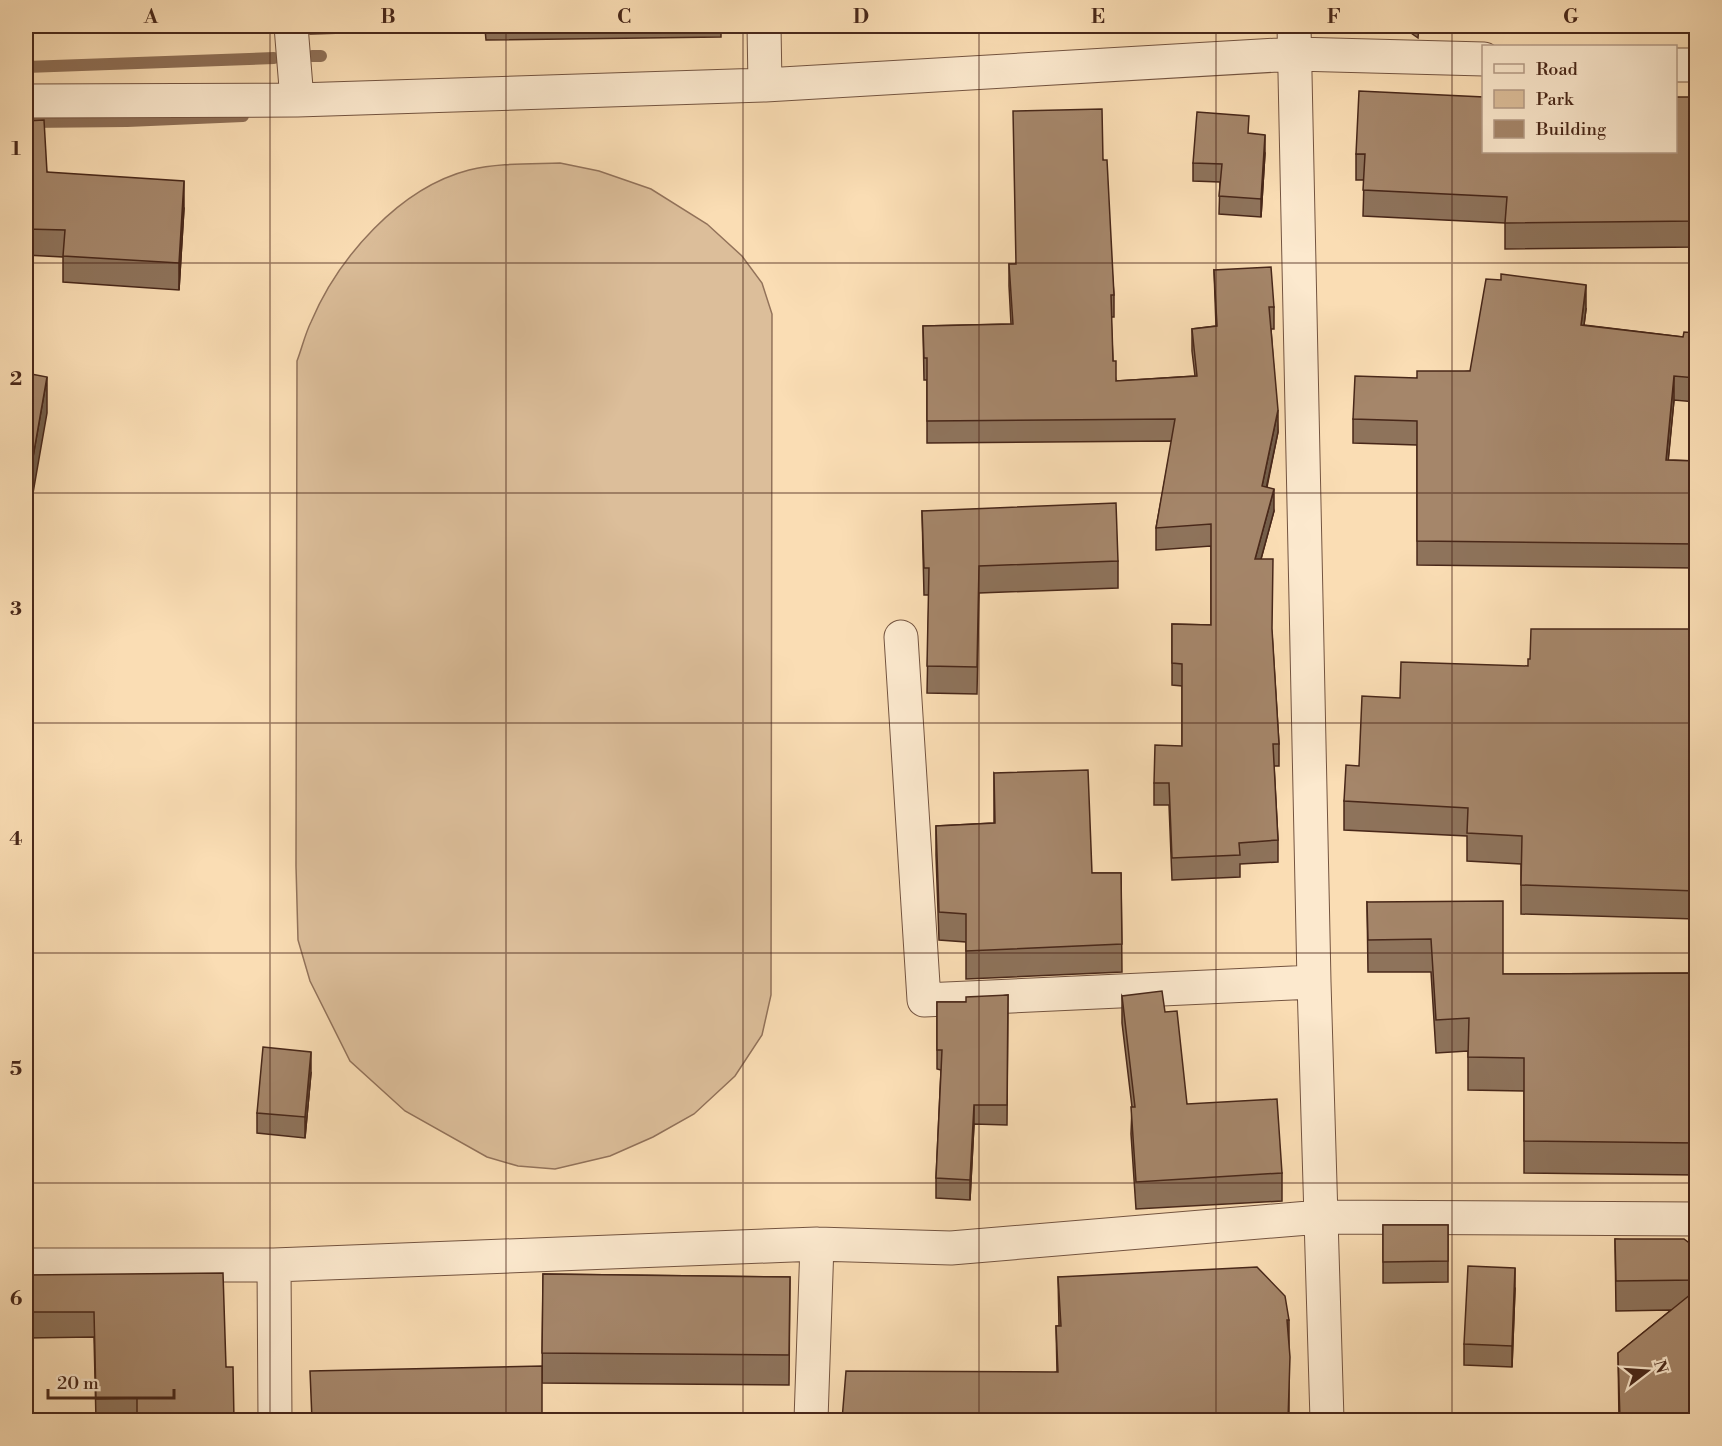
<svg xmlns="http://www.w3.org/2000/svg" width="1722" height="1446" viewBox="0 0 1722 1446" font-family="'Libre Bodoni',serif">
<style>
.green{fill:#dcbe9a;stroke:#92725a;stroke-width:1.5}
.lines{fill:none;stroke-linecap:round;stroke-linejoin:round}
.stream{stroke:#8e6f56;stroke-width:12}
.minor-casing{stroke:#745440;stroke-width:35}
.minor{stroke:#fce9ce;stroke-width:33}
.wall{fill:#8e735b;stroke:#482719;stroke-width:1.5}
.shaded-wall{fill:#745e4a;stroke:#482719;stroke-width:1.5}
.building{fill:#a5866a;stroke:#482719;stroke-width:1.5}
.grid{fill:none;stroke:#482719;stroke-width:1.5;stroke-opacity:0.55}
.neatline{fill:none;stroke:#482719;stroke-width:2}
.grid-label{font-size:20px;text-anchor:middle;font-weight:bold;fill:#482719}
</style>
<rect width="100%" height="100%" fill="#faddb4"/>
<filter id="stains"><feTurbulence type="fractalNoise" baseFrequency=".00333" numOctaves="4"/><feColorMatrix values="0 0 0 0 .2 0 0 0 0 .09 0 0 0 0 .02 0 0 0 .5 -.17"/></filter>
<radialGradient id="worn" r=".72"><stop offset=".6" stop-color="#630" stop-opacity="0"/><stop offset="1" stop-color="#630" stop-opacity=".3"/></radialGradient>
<path class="green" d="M 560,163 L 599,171 L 651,189 L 707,224 L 742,256 L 762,283 L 772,314 L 771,995 L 762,1035 L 735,1076 L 694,1114 L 653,1137 L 610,1156 L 555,1169 L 518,1166 L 487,1157 L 405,1111 L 350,1061 L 310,981 L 298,940 L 296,866 L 297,361 C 302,348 305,334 311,322 C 338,258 399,188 469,170 C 498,163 530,164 560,163 Z"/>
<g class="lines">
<path class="stream" d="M 312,56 L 321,56
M 26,67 L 274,58
M 26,122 L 127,121 L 243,116"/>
<g class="minor-casing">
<path id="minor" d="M 291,26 L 297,100
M 764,26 L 765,85
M 1294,26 L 1314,982 L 1327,1420
M 1676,65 L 1696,65
M 26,101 L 297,100 L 765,85 L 1295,54 L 1484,59
M 901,637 L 924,1000 L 1314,982
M 26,1265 L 274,1265 L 817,1244 L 951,1248 L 1320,1217 L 1696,1219
M 274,1265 L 275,1420
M 811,1420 L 817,1244"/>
</g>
<use href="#minor" class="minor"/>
</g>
<path class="wall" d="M 309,26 L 721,26 L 721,37 L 486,40 L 485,29 L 310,34 Z
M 724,26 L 740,26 L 740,27 Z
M 1401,26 L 1419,26 L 1418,38 Z
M 1696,97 L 1696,247 L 1505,249 L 1505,223 L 1363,216 L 1364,180 L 1356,180 L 1356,154 L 1484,152 L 1676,152 Z
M 26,121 L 47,172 L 184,208 L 179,290 L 63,282 L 63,257 L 26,255 Z
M 1249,134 L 1265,153 L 1261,217 L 1219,214 L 1220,182 L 1193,181 L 1193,163 Z
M 1103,160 L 1114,295 L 1114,317 L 1111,317 L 1113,361 L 1116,381 L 1195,376 L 1192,351 L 1192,329 L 1216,326 L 1214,270 L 1274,307 L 1274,329 L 1271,329 L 1278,432 L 1267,487 L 1274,511 L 1261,559 L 1272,633 L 1279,744 L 1279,766 L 1274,766 L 1278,840 L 1278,862 L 1240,864 L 1240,877 L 1172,880 L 1169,805 L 1154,805 L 1154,783 L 1182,746 L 1182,686 L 1172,685 L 1172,624 L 1211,625 L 1211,546 L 1156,550 L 1156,528 L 1172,441 L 927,443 L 927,380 L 924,380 L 923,326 L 1011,324 L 1009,286 L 1009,264 L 1015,264 Z
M 1586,309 L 1584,325 L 1683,337 L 1696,333 L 1696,402 L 1674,400 L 1668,460 L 1696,461 L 1696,568 L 1417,565 L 1417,445 L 1353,443 L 1353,419 L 1417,378 L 1470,371 Z
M 922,511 L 1118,561 L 1118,588 L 979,593 L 977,694 L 927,693 L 929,595 L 924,595 Z
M 1696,629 L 1696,919 L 1521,914 L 1521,864 L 1467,861 L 1467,836 L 1344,830 L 1344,801 L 1359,766 L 1400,698 L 1528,666 Z
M 994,773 L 1092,873 L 1121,873 L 1122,972 L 966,979 L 966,942 L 939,940 L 936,855 L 936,826 L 994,823 Z
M 1367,902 L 1503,974 L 1696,973 L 1696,1175 L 1524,1173 L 1524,1091 L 1468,1090 L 1468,1051 L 1436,1053 L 1431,972 L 1368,972 Z
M 1008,995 L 1007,1125 L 974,1124 L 970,1200 L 936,1198 L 936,1178 L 941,1070 L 937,1069 L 937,1002 L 966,1002 Z
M 1122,996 L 1187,1104 L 1282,1173 L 1282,1201 L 1136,1209 L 1131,1134 L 1132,1107 L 1122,1023 Z
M 311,1073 L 305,1138 L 257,1133 L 257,1113 Z
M 1383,1225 L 1448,1225 L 1448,1282 L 1383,1283 Z
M 1615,1239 L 1696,1248 L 1696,1420 L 1619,1420 L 1618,1353 L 1671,1310 L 1616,1311 Z
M 543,1274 L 790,1277 L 789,1385 L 542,1383 Z
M 26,1275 L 226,1367 L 234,1420 L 96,1420 L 94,1337 L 26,1338 Z
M 1058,1277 L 1289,1320 L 1289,1420 L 842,1420 L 1057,1372 L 1056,1326 L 1059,1326 Z
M 1515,1289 L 1512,1367 L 1464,1365 L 1464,1344 Z"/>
<path class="shaded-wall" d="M 1265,135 L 1265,153 L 1261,217 L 1261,199 Z
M 184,181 L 184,208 L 179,290 L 179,263 Z
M 1586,285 L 1586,309 L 1581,349 L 1581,325 Z
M 1674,376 L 1674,400 L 1666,484 L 1666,460 Z
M 47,377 L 47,413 L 26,533 L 26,497 Z
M 1278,410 L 1278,432 L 1262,508 L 1262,486 Z
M 1274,489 L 1274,511 L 1255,581 L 1255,559 Z
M 311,1052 L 311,1073 L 305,1138 L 305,1117 Z
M 974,1105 L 974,1124 L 970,1200 L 970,1180 Z
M 1515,1268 L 1515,1289 L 1512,1367 L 1512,1346 Z"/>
<path class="building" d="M 1359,91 L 1484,97 L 1484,152 L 1676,152 L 1676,97 L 1696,97 L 1696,221 L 1505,223 L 1507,197 L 1363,190 L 1365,154 L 1356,154 Z
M 1102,109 L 1103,160 L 1107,160 L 1114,295 L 1111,295 L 1113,361 L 1116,361 L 1116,381 L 1197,376 L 1192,329 L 1217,326 L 1214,270 L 1271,267 L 1274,307 L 1269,307 L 1278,410 L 1262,486 L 1274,489 L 1255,559 L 1273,559 L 1272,629 L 1279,744 L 1273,744 L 1278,840 L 1239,843 L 1240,855 L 1172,858 L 1169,783 L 1154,783 L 1155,745 L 1182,746 L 1182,664 L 1172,663 L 1172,624 L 1211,625 L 1211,524 L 1156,528 L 1175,419 L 927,421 L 927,358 L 924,358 L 923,326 L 1013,324 L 1009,264 L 1016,264 L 1013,111 Z
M 1197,112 L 1249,116 L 1248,133 L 1265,135 L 1261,199 L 1219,196 L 1222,164 L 1193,163 Z
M 44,120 L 47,172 L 184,181 L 179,263 L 63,256 L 65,230 L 26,229 L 26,121 Z
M 1501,274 L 1586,285 L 1581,325 L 1683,337 L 1684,332 L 1696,333 L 1696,378 L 1674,376 L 1666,460 L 1696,461 L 1696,544 L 1417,541 L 1417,421 L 1353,419 L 1355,376 L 1417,378 L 1417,371 L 1470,371 L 1486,279 L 1501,280 Z
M 26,373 L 47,377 L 26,497 Z
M 1116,503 L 1118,561 L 979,566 L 977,667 L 927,666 L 929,568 L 924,568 L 922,511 Z
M 1531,629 L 1696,629 L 1696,891 L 1521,885 L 1522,836 L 1467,833 L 1468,808 L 1344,801 L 1346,765 L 1359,766 L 1362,696 L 1400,698 L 1401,662 L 1528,666 L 1528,659 L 1530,659 Z
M 1088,770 L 1092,873 L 1121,873 L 1122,944 L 966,951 L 966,914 L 939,912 L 936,826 L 995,823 L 994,773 Z
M 1503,901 L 1503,974 L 1696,973 L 1696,1143 L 1524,1141 L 1524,1058 L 1468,1057 L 1469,1018 L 1436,1020 L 1431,939 L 1368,940 L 1367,902 Z
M 1162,991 L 1165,1012 L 1177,1011 L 1187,1104 L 1277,1099 L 1282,1173 L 1136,1182 L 1131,1107 L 1135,1107 L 1122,996 Z
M 1008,995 L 1007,1105 L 974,1105 L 970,1180 L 936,1178 L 942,1050 L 937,1050 L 937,1002 L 966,1002 L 966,997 Z
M 263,1047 L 311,1052 L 305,1117 L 257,1113 Z
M 1383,1225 L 1448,1225 L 1448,1261 L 1383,1262 Z
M 1615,1239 L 1684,1239 L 1696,1248 L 1696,1280 L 1616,1281 Z
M 1468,1266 L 1515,1268 L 1512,1346 L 1464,1344 Z
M 1257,1267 L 1285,1296 L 1289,1320 L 1287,1320 L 1290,1357 L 1288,1420 L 842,1420 L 846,1371 L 1058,1372 L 1056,1326 L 1061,1326 L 1058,1277 Z
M 223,1273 L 226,1367 L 233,1367 L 234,1420 L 137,1420 L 137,1398 L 96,1399 L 94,1312 L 26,1312 L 26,1275 Z
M 543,1274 L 790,1277 L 789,1355 L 542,1353 Z
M 1696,1290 L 1696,1420 L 1620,1420 L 1618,1353 Z
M 542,1366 L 542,1420 L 312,1420 L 310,1371 Z"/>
<path class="grid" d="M 270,26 L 270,1420M 506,26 L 506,1420M 743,26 L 743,1420M 979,26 L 979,1420M 1216,26 L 1216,1420M 1452,26 L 1452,1420M 26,263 L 1696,263M 26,493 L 1696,493M 26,723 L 1696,723M 26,953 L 1696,953M 26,1183 L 1696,1183"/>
<rect width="1722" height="1446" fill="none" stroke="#faddb4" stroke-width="66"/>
<rect x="1482" y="45" width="195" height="108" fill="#fce9ce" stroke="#b49b86" stroke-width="1.5"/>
<rect x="1494" y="64" width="30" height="9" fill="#fce9ce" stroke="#b49b86" stroke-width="1.5"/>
<text x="1536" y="75" font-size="18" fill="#482719">Road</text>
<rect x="1494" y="90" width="30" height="18" fill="#dcbe9a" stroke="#b49b86" stroke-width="1.5"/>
<text x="1536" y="105" font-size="18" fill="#482719">Park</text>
<rect x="1494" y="120" width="30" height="18" fill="#a5866a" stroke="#b49b86" stroke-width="1.5"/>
<text x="1536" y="135" font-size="18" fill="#482719">Building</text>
<g transform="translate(1647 1371) rotate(73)" stroke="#fce9ce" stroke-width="4.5" paint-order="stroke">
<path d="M0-4.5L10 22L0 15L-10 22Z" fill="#482719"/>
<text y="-9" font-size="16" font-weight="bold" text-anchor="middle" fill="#482719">N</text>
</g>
<path d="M48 1389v9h126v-9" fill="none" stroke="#482719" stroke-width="3"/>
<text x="57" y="1389" font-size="18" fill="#482719" stroke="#fce9ce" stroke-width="4.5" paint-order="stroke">20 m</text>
<rect x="33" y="33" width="1656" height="1380" class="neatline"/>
<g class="grid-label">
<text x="151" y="23">A</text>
<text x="388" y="23">B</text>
<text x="624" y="23">C</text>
<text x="861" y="23">D</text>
<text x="1098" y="23">E</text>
<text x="1334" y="23">F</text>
<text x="1571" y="23">G</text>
<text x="16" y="155">1</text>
<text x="16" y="385">2</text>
<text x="16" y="615">3</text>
<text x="16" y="845">4</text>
<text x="16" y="1075">5</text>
<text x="16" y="1305">6</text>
</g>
<rect width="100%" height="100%" filter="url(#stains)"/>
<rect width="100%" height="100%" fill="url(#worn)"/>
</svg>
